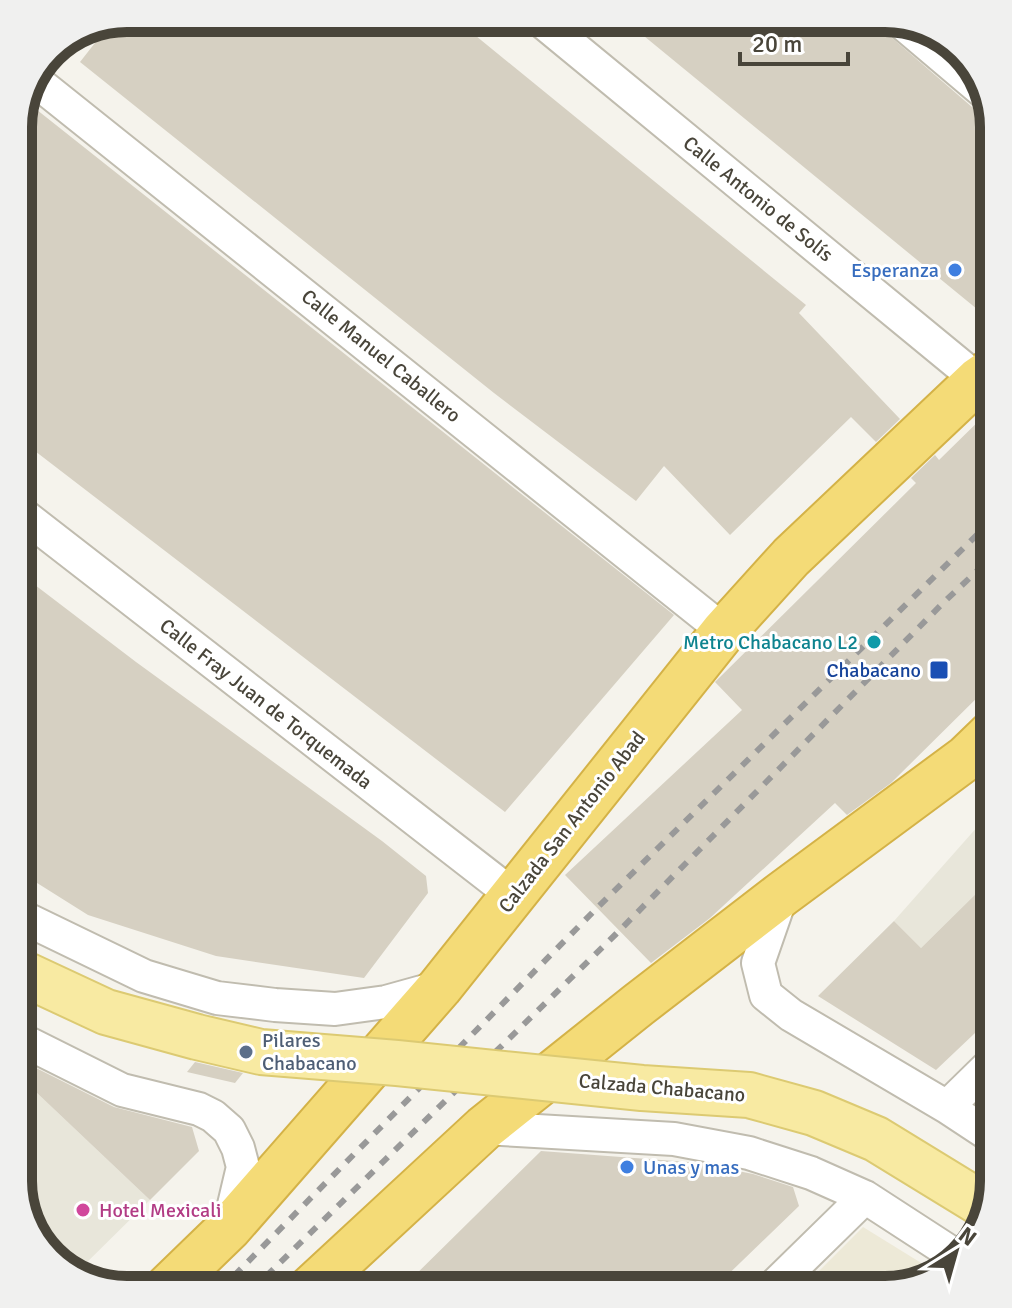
<svg xmlns="http://www.w3.org/2000/svg" width="1012" height="1308" viewBox="0 0 1012 1308" font-family="Signika,sans-serif">
<style>
.residential{fill:#e8e6da}
.education{fill:#ede9d7}
.building{fill:#d6d0c2}
.lines{fill:none;stroke-linecap:round;stroke-linejoin:round}
.street-casing{stroke:#c0bcaf;stroke-width:36}
.highway-casing{stroke:#d4b247;stroke-width:48}
.street{stroke:#fff;stroke-width:32}
.highway{stroke:#f4db77;stroke-width:44}
.rail{stroke:#999;stroke-width:6;stroke-dasharray:10 10;stroke-linecap:butt}
.primary-bridge-casing{stroke:#dcca72;stroke-width:48;stroke-linecap:butt}
.primary-bridge{stroke:#f8eaa2;stroke-width:44}
.shop-dot{fill:#3f7fe0;stroke:#fff;stroke-width:3}
.culture-dot{fill:#0f9aa8;stroke:#fff;stroke-width:3}
.transit-dot{fill:#1a4fb4;stroke:#fff;stroke-width:3}
.service-dot{fill:#5c6f8a;stroke:#fff;stroke-width:3}
.hotel-dot{fill:#d1479c;stroke:#fff;stroke-width:3}
.labels{text-anchor:middle;dominant-baseline:central;stroke-width:6;stroke-linejoin:round;paint-order:stroke}
.street-label{font-size:20px;fill:#49453a;stroke:#fff}
.shop-label{font-size:20px;fill:#366cbe;stroke:#fff;text-anchor:end}
.culture-label{font-size:20px;fill:#0d838f;stroke:#fff;text-anchor:end}
.transit-label{font-size:20px;fill:#164399;stroke:#fff;text-anchor:end}
.service-label{font-size:20px;fill:#4e5e75;stroke:#fff;text-anchor:start}
.hotel-label{font-size:20px;fill:#b23c85;stroke:#fff;text-anchor:start}
.rim{fill:none;stroke:#49453a;stroke-width:10}
</style>
<rect width="100%" height="100%" fill="#f5f3ec"/>
<path class="residential" d="M 994,808 L 994,876 L 921,948 L 894,921 Z
M 18,1075 L 150,1200 L 73,1276 L 36,1241 L 18,1181 Z"/>
<path class="education" d="M 863,1227 L 939,1274 L 886,1290 L 800,1290 Z"/>
<path class="building" d="M 127,18 L 454,18 L 806,305 L 799,313 L 900,419 L 876,442 L 851,417 L 730,535 L 664,466 L 636,501 L 494,393 L 80,62 L 109,25 Z
M 622,18 L 869,18 L 972,107 L 992,122 L 994,127 L 994,323 Z
M 27,102 L 674,615 L 505,812 L 18,438 L 18,119 Z
M 994,406 L 994,681 L 891,783 L 847,815 L 835,803 L 710,918 L 651,963 L 565,875 L 742,710 L 715,682 L 719,678 L 916,483 L 911,478 L 935,455 L 939,460 Z
M 18,572 L 136,662 L 382,841 L 426,876 L 428,893 L 364,978 L 216,956 L 88,915 L 18,871 Z
M 994,876 L 994,1015 L 936,1070 L 818,996 L 894,921 L 921,948 Z
M 18,1059 L 114,1107 L 192,1127 L 199,1151 L 150,1200 L 18,1075 Z
M 195,1062 L 243,1073 L 235,1083 L 187,1072 Z
M 541,1151 L 701,1163 L 718,1167 L 753,1174 L 793,1187 L 799,1206 L 712,1290 L 400,1290 Z"/>
<g class="lines">
<g class="street-casing">
<path id="street" d="M 538,18 L 978,380
M 900,21 L 984,92
M 37,82 L 724,631
M 18,511 L 514,896
M 782,894 L 758,963 L 766,995 L 791,1015 L 947,1107 L 994,1138
M 18,915 L 144,976 L 217,998 L 275,1005 L 335,1009 L 386,1002 L 440,987
M 18,1038 L 122,1090 L 199,1109 L 213,1116 L 229,1130 L 238,1148 L 243,1167 L 230,1222
M 947,1107 L 994,1061
M 484,1128 L 674,1139 L 749,1153 L 811,1173 L 865,1197 L 959,1258
M 770,1290 L 865,1197"/>
</g>
<g class="highway-casing">
<path id="highway" d="M 165,1290 L 229,1228 L 440,987 L 724,631 L 791,557 L 978,380 L 994,369
M 309,1290 L 484,1128 L 638,1005 L 782,894 L 966,758 L 994,731"/>
</g>
<use href="#street" class="street"/>
<use href="#highway" class="highway"/>
<path class="rail" d="M 220,1290 L 594,911 L 994,518
M 252,1290 L 616,934 L 943,603 L 994,555"/>
<g class="primary-bridge-casing">
<path id="primary-bridge" d="M 18,971 L 106,1012 L 197,1037 L 261,1052 L 397,1063 L 642,1088 L 749,1095 L 814,1113 L 876,1139 L 987,1207"/>
</g>
<use href="#primary-bridge" class="primary-bridge"/>
</g>
<g class="shop-dot">
<circle cx="955" cy="270" r="8"/>
<circle cx="627" cy="1167" r="8"/>
</g>
<circle class="culture-dot" cx="874" cy="642" r="8"/>
<rect class="transit-dot" x="929" y="660" width="20" height="20" rx="4"/>
<circle class="service-dot" cx="246" cy="1052" r="8"/>
<circle class="hotel-dot" cx="83" cy="1210" r="8"/>
<g class="labels">
<g class="street-label">
<text transform="translate(758 199) rotate(39)">Calle Antonio de Solís</text>
<text transform="translate(381 356) rotate(39)">Calle Manuel Caballero</text>
<text transform="translate(266 704) rotate(38)">Calle Fray Juan de Torquemada</text>
<text transform="translate(572 822) rotate(-52)">Calzada San Antonio Abad</text>
<text transform="translate(662 1088) rotate(5)">Calzada Chabacano</text>
</g>
<g class="shop-label">
<text x="939" y="270">Esperanza</text>
<text x="643" y="1167" text-anchor="start">Unas y mas</text>
</g>
<g class="culture-label">
<text x="858" y="642">Metro Chabacano L2</text>
</g>
<g class="transit-label">
<text x="921" y="670">Chabacano</text>
</g>
<g class="service-label">
<text x="262" y="1040">Pilares<tspan x="262" dy="23">Chabacano</tspan></text>
</g>
<g class="hotel-label">
<text x="99" y="1210">Hotel Mexicali</text>
</g>
</g>
<path d="M0 0H1012V1308H0ZM127 32H885A95 95 0 0 1 980 127V1181A95 95 0 0 1 885 1276H127A95 95 0 0 1 32 1181V127A95 95 0 0 1 127 32Z" fill="#f0f0ef" fill-rule="evenodd"/>
<path class="rim" d="M127 32H885A95 95 0 0 1 980 127V1181A95 95 0 0 1 885 1276H127A95 95 0 0 1 32 1181V127A95 95 0 0 1 127 32Z"/>
<g transform="translate(956 1252) rotate(37)" stroke="#ffffff" stroke-width="6" paint-order="stroke">
<path d="M0-6L14 30L0 20L-14 30Z" fill="#49453a"/>
<text y="-12" font-size="22" font-weight="bold" text-anchor="middle" fill="#49453a">N</text>
</g>
<path d="M740 52v12h108v-12" fill="none" stroke="#49453a" stroke-width="4"/>
<text x="752" y="52" font-size="24" fill="#49453a" stroke="#ffffff" stroke-width="6" paint-order="stroke">20 m</text>
</svg>
